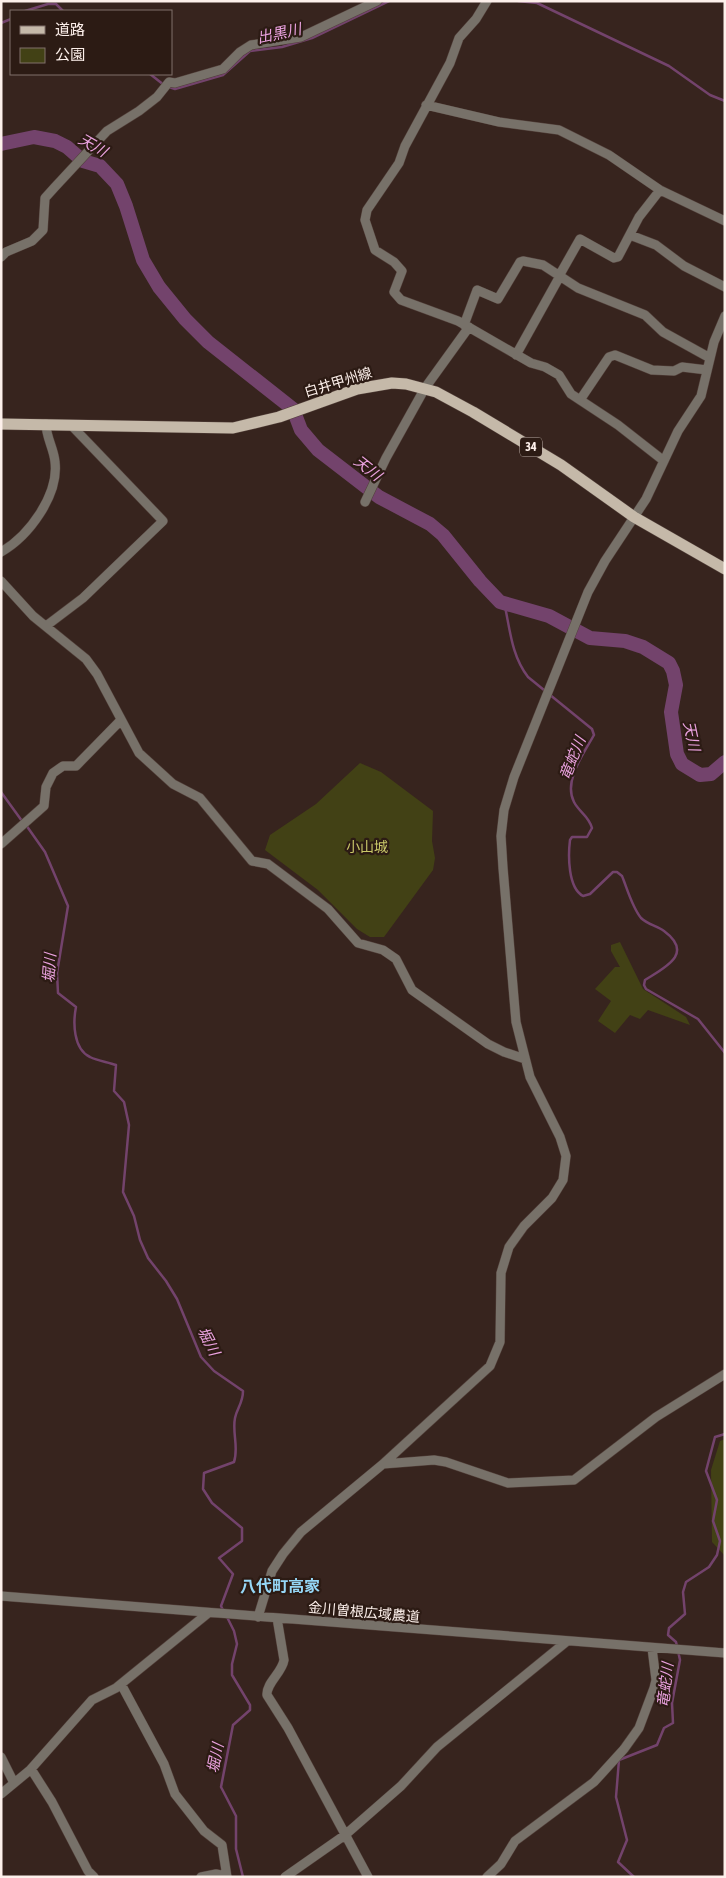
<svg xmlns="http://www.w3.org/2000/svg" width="726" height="1878" viewBox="0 0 726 1878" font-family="'Asap Condensed','Noto Sans JP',sans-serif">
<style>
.green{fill:#424115}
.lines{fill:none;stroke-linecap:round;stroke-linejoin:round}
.stream{stroke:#73436c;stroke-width:2.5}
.river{stroke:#73436c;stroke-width:14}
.minor-casing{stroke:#53413b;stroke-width:10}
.major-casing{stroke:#53413b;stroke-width:12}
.minor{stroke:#777169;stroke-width:9}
.major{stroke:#c5b9a9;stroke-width:11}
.labels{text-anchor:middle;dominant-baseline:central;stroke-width:4.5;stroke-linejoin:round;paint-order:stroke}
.shield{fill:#2c1b14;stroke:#beb0aa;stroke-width:1}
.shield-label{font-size:12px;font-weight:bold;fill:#fdf0eb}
.street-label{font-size:14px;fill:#fdf0eb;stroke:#2c1b14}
.park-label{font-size:14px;fill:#cac869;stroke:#2c1b14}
.water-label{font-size:15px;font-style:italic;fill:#eba2e0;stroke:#2c1b14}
.quarter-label{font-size:16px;font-weight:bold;fill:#96d7f7;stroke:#2c1b14}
</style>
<rect width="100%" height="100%" fill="#37241e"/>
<path class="green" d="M 360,763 L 381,772 L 433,811 L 432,841 L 435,858 L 433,870 L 384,937 L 370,937 L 357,929 L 318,890 L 265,850 L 270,835 L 316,804 Z
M 620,942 L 643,989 L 686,1017 L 690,1025 L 648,1010 L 640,1019 L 630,1015 L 615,1033 L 598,1021 L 611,1001 L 595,989 L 615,967 L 620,967 L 611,951 L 611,945 Z
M 725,1439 L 725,1556 L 712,1542 L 711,1470 L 720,1441 Z"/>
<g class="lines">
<path class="stream" d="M 518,1 L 537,3 L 669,66 L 710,95 L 725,101
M 25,11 L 48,4 L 56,4 L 63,11
M 1,23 L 11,19
M 150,74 L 164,85
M 169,87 L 175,89 L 223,75 L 250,51 L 282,47 L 312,38 L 389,1
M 504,602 C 510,628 511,655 528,677 L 592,729 L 594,735 C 584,753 563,781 574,802 C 579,812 589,816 592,828 L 587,837 L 572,837 L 570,840 C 568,856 568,888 583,896 L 590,894 L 613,872 L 617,872 L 622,876 C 627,888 632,907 641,918 C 647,924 657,926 664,931 C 695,954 664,968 645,980 L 644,985 L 646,989 L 698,1019 L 725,1053
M 1,792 L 22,821
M 26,825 L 45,852 L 68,906 L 57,973 L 58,993 L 76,1007 C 73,1022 73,1049 90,1057 C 98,1061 108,1062 116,1065 L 114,1091 L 124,1102 L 129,1125 L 123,1192 L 134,1216 L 140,1240 L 148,1258 L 166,1281 L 177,1299 L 201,1357 L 214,1371 L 243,1391 C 243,1403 237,1408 235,1418 C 232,1433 239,1447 234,1462 L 204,1473 L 203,1489 L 212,1503 L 242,1528 L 242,1541 L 219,1558 L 233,1574 L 221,1606 L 223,1610
M 226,1615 L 234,1631 L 237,1644 L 232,1664 L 232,1675 L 250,1705 L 250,1710 L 233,1725 L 221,1787 L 236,1816 L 236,1849 L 243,1877
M 677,1646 L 676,1642 L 668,1635 L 669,1628 L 685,1614 L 683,1592 L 686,1582 L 709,1567 L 717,1555 L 720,1541 L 713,1521 L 717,1500 L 706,1471 L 715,1437 L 725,1434
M 634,1877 L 618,1862 L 627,1840 L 616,1797 L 619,1760 L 657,1745 L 664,1728 L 673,1723 L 672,1703 L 680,1660 L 678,1651"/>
<path class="river" d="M 1,144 L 34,137 L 55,141 L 67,147 L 83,161 L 100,166 L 117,184 L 126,206 L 143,260 L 159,287 L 185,319 L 208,342 L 293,409 L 301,430 L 318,450 L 379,497 L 430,524 L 443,535 L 480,581 L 500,602 L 549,616 L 590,638 L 625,641 L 643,647 L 669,663 L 673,671 L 676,685 L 671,712 L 677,754 L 682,764 L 700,775 L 711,774 L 725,762"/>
<g class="minor-casing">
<path id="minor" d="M 487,1 L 476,19 L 459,38 L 450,63 L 405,146 L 399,163 L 367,210 L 365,220 L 375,250 L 394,262 L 402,271 L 394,292 L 401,300 L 458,321 L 531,363 L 545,367 L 559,375 L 571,394 L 618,425 L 664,461
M 426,105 L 499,122 L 559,130 L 609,155 L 660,190 L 725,221
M 630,235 L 656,245 L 684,266 L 725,287
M 1,257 L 6,252 L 32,241 L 43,230 L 45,198 L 54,188 L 107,131 L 139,111 L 157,97 L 169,82 L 175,83 L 223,69 L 240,52 L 251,45 L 301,37 L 377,1
M 559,276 L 580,239 L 614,258 L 618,257 L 639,217 L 660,190
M 464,325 L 477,290 L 498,299 L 520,262 L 523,261 L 543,265 L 578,288 L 645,315 L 663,332 L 710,358
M 516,355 L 560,276
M 580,400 L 609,357 L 615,355 L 652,370 L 674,371 L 682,367 L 707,370
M 365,502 L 386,458 L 425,388 L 469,327
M 1,552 C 29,536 59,495 55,462 C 54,449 46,437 46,424
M 1,581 L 33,616 L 86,659 L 97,674 L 139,753 L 173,784 L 200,798 L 252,861 L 268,864 L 328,909 L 358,943 L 383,950 L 396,959 L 412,990 L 488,1044 L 504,1052 L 525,1059
M 46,626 L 83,598 L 163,521 L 71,425
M 1,844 L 44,806 L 46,787 L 53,773 L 63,766 L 76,766 L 121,720
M 383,1464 L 434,1460 L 446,1462 L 508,1483 L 574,1480 L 656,1417 L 725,1374
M 1,1596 L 725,1653
M 258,1617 L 272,1571 L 283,1554 L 301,1532 L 383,1464 L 490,1366 L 500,1342 L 501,1273 L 509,1247 L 524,1226 L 552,1198 L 563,1180 L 566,1156 L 560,1137 L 530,1077 L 516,1022 L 503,868 L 501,836 L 504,810 L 514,777 L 588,592 L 605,561 L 646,499 L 678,431 L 701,396 L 714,342 L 725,316
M 277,1618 L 284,1660 C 282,1673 266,1683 267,1695 L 288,1728 L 368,1877
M 121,1684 L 164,1764 L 175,1794 L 204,1831 L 222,1845 L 227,1877
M 1,1757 L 14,1783
M 31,1769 L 52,1802 L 88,1871 L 94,1877
M 1,1794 L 30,1770 L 92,1700 L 116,1688 L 207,1614
M 201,1877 L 216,1874 L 226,1876
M 285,1877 L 345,1835 L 401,1786 L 437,1747 L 566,1642
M 487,1877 L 501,1864 L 515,1841 L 594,1782 L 624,1749 L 639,1728 L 654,1688 L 656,1680 L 652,1648"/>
</g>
<g class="major-casing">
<path id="major" d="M 1,424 L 233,428 L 279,417 L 357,389 L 392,383 L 406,384 L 436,392 L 473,412 L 561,465 L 634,517 L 725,569"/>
</g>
<use href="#minor" class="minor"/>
<use href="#major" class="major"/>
</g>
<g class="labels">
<rect class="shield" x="520" y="437.5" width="22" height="19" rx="4"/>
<g class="shield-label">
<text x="531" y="447">34</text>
</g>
<g class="street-label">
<text transform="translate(338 382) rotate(-17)">白井甲州線</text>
<text transform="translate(364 1612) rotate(5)">金川曽根広域農道</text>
</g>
<g class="park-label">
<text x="367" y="847">小山城</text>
</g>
<g class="water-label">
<text transform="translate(279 33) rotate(-12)">出黒川</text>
<text transform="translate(93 145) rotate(30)">天川</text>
<text transform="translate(368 468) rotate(38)">天川</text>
<text transform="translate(692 736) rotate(78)">天川</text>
<text transform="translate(572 758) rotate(-68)">竜蛇川</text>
<text transform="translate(49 968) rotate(-86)">堀川</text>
<text transform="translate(209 1341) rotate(63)">堀川</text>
<text transform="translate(665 1685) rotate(-83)">竜蛇川</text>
<text transform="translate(215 1758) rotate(-79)">堀川</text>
</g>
<g class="quarter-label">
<text x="280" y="1586">八代町高家</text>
</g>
</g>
<rect width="726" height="1878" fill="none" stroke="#fdf0eb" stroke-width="5"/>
<rect x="10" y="10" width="162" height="65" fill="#2c1b14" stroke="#80706a"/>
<rect x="20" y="26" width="25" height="8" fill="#c5b9a9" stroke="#80706a"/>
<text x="55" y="35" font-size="15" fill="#fdf0eb">道路</text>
<rect x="20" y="48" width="25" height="15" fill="#424115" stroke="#80706a"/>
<text x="55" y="60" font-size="15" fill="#fdf0eb">公園</text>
</svg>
